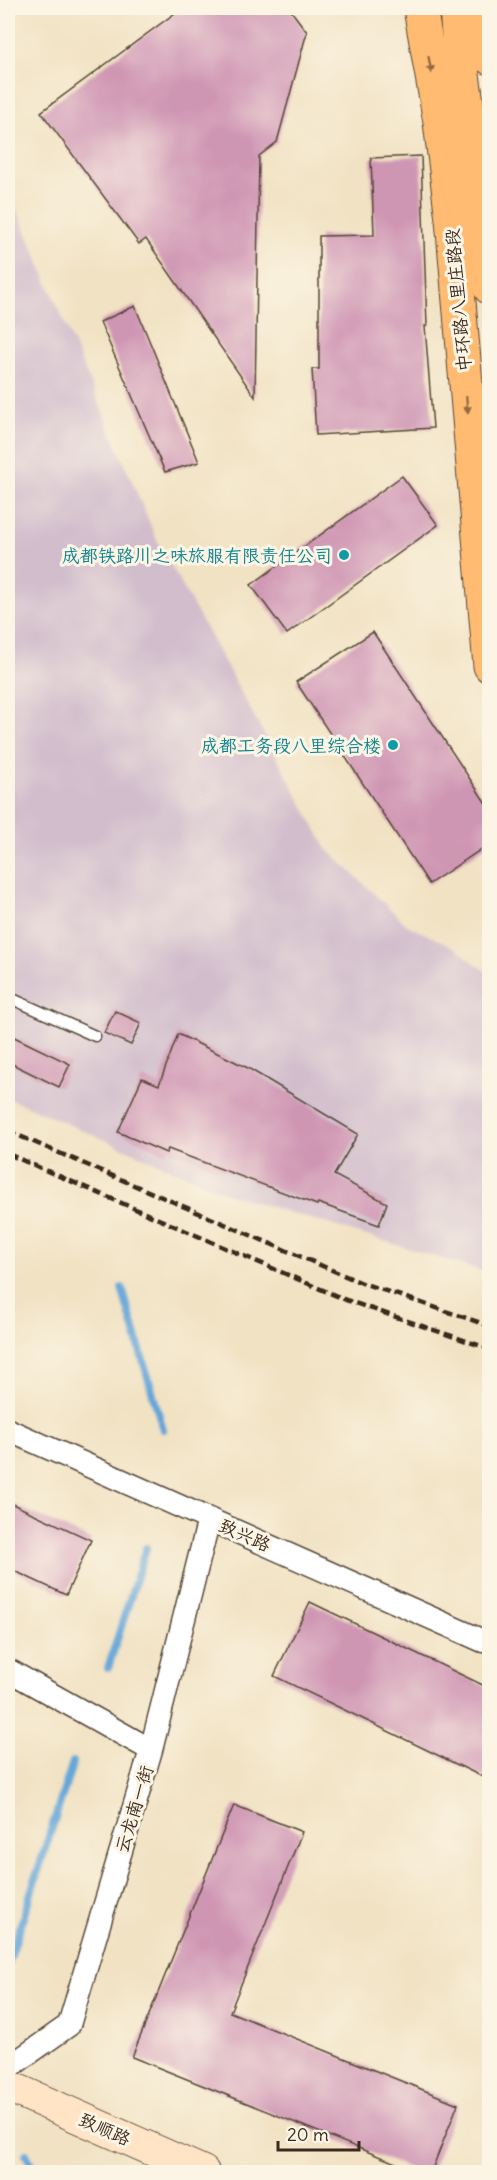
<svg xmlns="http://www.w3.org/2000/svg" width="497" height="2180" viewBox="0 0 497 2180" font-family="Delius,'LXGW WenKai TC',sans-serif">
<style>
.industrial{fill:#d1bdcc}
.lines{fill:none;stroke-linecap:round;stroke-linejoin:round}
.stream{stroke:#64a6d8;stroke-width:8}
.building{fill:#cf96b4}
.lane-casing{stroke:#564637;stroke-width:13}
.street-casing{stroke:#564637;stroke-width:25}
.secondary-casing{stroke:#564637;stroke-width:34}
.primary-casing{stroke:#564637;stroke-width:35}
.highway-casing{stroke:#564637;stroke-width:35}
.lane{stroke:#fff;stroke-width:10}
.street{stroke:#fff;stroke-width:22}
.secondary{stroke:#ffe4c6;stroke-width:32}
.primary{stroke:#ffbb71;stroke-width:33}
.highway{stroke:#ffbb71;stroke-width:33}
.rail{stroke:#3b2a1e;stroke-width:4.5;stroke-dasharray:9 4.5;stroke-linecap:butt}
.oneway{fill:#936b43}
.culture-dot{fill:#0f9aa8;stroke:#fcf5e5;stroke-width:2}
.labels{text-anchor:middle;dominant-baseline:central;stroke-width:6;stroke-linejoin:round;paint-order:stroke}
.street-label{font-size:18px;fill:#3b2a1e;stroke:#fcf5e5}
.culture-label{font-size:18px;fill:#0d838f;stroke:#fcf5e5;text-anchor:end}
</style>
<rect width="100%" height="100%" fill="#fcf5e5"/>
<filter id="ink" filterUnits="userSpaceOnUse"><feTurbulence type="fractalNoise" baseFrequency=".0167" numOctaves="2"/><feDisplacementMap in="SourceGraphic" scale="12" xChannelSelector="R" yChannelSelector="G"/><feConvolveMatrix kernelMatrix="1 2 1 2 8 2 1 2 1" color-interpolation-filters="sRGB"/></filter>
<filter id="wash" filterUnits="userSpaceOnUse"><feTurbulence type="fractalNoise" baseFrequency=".008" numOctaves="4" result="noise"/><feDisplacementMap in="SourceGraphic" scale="24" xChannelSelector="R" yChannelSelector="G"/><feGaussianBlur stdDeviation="1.35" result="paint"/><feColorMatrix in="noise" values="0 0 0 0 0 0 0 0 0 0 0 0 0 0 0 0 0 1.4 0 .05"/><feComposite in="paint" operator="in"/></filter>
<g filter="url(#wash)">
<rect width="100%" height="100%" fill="#f1e2c3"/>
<path class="industrial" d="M 8,189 L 156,538 L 327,849 L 407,925 L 455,948 L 489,974 L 489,1273 L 229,1194 L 8,1098 Z"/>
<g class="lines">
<path class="stream" d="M 122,1288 L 163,1429
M 108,1668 L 146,1548
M 8,1964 L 73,1762
M 26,2154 L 35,2172"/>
</g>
<g id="blocks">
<path class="building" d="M 182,8 L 289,8 L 307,32 L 277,142 L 259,156 L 255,397 L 146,239 L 139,244 L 41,112 Z
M 421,156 L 427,326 L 425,326 L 433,428 L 316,435 L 312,369 L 319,369 L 319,236 L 374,235 L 371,158 Z
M 135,306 L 199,462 L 165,472 L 100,322 Z
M 402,476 L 438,525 L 287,634 L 251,585 Z
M 373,632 L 489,808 L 489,844 L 429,884 L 296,682 Z
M 115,1011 L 141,1023 L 131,1045 L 104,1033 Z
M 8,1034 L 70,1064 L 59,1087 L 8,1062 Z
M 178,1034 L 248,1068 L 358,1134 L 334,1175 L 387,1203 L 379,1225 L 318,1203 L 317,1205 L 168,1149 L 166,1153 L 118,1132 L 142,1078 L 159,1085 Z
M 8,1502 L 91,1540 L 66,1595 L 8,1568 Z
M 310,1602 L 489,1688 L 489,1780 L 274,1676 Z
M 234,1805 L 302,1832 L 230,2012 L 458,2104 L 431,2172 L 418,2172 L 132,2057 Z"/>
</g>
</g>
<g filter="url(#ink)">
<use href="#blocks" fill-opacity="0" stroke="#564637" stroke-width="1.5"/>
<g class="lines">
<g class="lane-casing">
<path id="lane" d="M 8,997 L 95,1036"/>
</g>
<g class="street-casing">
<path id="street" d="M 8,1430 L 483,1641
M 8,1670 L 151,1750
M 8,2068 L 69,2025 L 151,1750 L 209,1519"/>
</g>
<g class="secondary-casing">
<path id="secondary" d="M 8,2086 L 203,2172"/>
</g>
<g class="primary-casing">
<path id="primary" d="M 420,8 L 440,122 L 452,219 L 490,666"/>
</g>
<g class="highway-casing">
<path id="highway" d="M 456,8 L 459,47 L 473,144 L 490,288
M 487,8 L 490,58"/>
</g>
<use href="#lane" class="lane"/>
<use href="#street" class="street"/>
<use href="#secondary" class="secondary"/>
<use href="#primary" class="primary"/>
<use href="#highway" class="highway"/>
<path class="rail" d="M 8,1131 L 362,1283 L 490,1326
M 8,1154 L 346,1300 L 490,1349"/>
</g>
<defs><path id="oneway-solid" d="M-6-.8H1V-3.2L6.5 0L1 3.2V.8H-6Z" transform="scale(1.5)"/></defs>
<g class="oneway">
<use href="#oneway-solid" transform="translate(430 65) rotate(80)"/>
<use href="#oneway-solid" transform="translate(467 405) rotate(85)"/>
</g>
</g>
<g class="culture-dot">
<circle cx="344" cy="555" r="6"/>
<circle cx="393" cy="745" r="6"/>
</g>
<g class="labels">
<g class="street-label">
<text transform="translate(458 300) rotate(-95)">中环路八里庄路段</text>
<text transform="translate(245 1535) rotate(24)">致兴路</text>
<text transform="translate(134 1809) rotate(-73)">云龙南一街</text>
<text transform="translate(105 2129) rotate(24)">致顺路</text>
</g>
<g class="culture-label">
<text x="332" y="555">成都铁路川之味旅服有限责任公司</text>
<text x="381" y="745">成都工务段八里综合楼</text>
</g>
</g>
<rect width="497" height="2180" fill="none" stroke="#fcf5e5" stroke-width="30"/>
<path d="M278 2141v9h81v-9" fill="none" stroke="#3b2a1e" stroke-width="3"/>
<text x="287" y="2141" font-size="18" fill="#3b2a1e" stroke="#fcf5e5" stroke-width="4.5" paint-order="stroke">20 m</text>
</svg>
